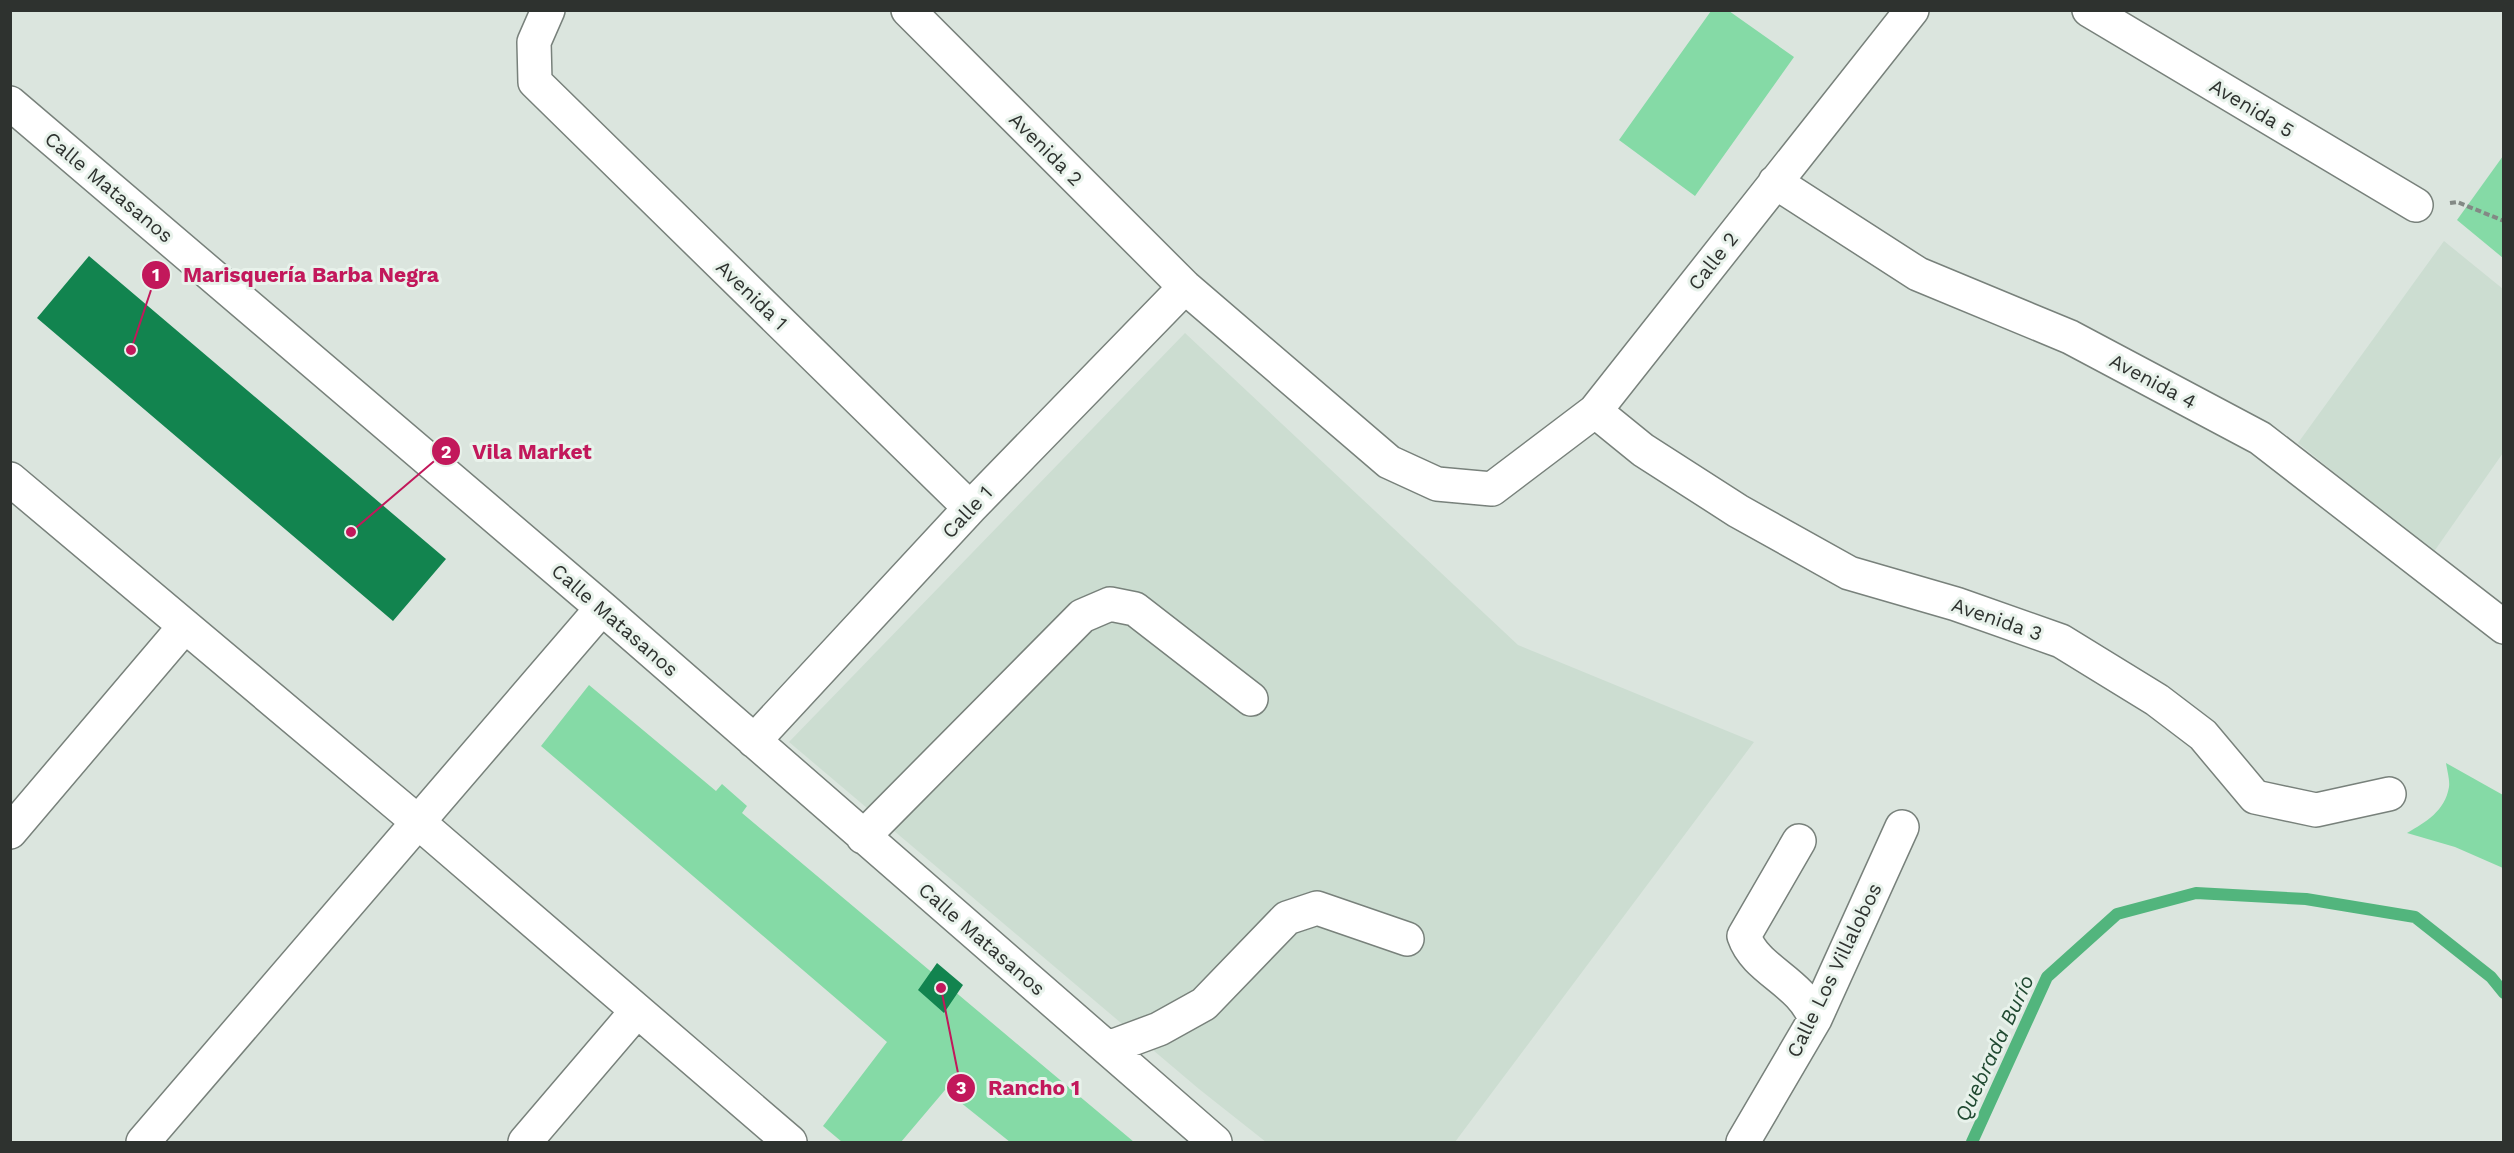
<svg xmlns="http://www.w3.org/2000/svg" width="2514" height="1153" viewBox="0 0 2514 1153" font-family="'Work Sans',sans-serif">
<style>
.built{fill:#ccddd1}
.green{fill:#85daa6}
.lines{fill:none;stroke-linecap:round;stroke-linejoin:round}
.stream{stroke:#52b57d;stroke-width:12}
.building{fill:#12844f}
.minor-casing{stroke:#78817b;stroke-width:36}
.path{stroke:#838985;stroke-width:4;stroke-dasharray:6 3;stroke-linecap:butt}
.minor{stroke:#fff;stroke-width:33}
.labels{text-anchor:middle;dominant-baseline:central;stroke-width:6;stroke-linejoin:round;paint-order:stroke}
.street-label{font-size:20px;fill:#2e322f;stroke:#e8f2eb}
.water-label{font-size:21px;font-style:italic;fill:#214a32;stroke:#e8f2eb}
.leader{fill:none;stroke:#c2185b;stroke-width:2}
.callout-dot{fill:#c2185b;stroke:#e8f2eb;stroke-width:2}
.mark-label{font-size:18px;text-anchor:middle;font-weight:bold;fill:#fff}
.callout-label{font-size:21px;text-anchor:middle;font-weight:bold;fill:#c2185b;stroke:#e8f2eb;stroke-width:6;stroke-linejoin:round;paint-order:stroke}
</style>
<rect width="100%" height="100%" fill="#dbe5de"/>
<path class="built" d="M 2444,241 L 2503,289 L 2503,453 L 2433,553 L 2298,443 Z
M 1185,333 L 1518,645 L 1754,742 L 1455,1142 L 1266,1142 L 1199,1089 L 789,742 Z"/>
<path class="green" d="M 1711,11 L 1729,11 L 1794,57 L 1695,196 L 1619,140 Z
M 2503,156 L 2504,258 L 2503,258 L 2457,220 Z
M 589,685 L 716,791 L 722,784 L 747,806 L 742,813 L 1134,1142 L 1010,1142 L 945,1090 L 901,1142 L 842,1142 L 823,1126 L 887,1042 L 541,746 Z
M 2446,763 L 2503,795 L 2503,868 L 2455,847 L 2407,833 C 2426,822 2445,811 2449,787 C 2450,780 2447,770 2446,763 Z"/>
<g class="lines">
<path class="stream" d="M 1972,1142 L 2047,977 L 2117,914 L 2196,893 L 2306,899 L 2415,917 L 2491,977 L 2504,993"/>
</g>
<path class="building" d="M 89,256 L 446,559 L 393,621 L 37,318 Z
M 937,963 L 963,985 L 944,1013 L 918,990 Z"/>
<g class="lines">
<g class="minor-casing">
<path id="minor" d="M 548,10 L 534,42 L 535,82 L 970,508
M 908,10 L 1185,287 L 1389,462 L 1437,484 L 1492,489 L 1595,411 L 1912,10
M 2089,10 L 2416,205
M 10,103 L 602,608 L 1215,1142
M 1775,182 L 1918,274 L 2070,337 L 2260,438 L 2504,627
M 1595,411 L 1643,450 L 1738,511 L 1849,573 L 1956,604 L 2061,641 L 2157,700 L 2203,735 L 2255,797 L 2316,810 L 2389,794
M 10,479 L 418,822 L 790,1142
M 754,741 L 970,508 L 1185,287
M 10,832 L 185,626
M 863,837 L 1082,616 L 1110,604 L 1135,609 L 1251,699
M 1799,841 L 1744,936 C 1756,971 1801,981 1815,1019
M 1108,1048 L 1159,1029 L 1204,1004 L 1287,918 L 1317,908 L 1407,939
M 143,1142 L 602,608
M 525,1142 L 636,1012
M 1743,1142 L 1815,1019 L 1902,827"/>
</g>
<path class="path" d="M 2450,203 L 2457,202 L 2504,221"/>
<use href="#minor" class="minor"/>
</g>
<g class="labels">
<g class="street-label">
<text transform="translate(2252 108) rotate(31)">Avenida 5</text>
<text transform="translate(1046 149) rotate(45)">Avenida 2</text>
<text transform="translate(109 187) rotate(40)">Calle Matasanos</text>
<text transform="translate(1713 261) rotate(-52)">Calle 2</text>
<text transform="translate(752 295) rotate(44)">Avenida 1</text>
<text transform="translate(2153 381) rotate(28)">Avenida 4</text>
<text transform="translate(967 512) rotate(-47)">Calle 1</text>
<text transform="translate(1997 619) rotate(19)">Avenida 3</text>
<text transform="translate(615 620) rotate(41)">Calle Matasanos</text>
<text transform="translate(982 939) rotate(41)">Calle Matasanos</text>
<text transform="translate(1834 970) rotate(-64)">Calle Los Villalobos</text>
</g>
<g class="water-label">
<text transform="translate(1994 1048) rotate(-65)">Quebrada Burío</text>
</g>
</g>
<path class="leader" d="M131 350L156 275M351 532L446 451M941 988L961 1088"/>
<g class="callout-dot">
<circle cx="131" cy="350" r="6"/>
<circle cx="351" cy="532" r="6"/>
<circle cx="941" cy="988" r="6"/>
<circle cx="156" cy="275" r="15"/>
<circle cx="446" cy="451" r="15"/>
<circle cx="961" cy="1088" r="15"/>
</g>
<g class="mark-label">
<text x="156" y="281">1</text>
<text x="446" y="458">2</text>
<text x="961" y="1094">3</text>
</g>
<g class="callout-label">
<text x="311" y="282">Marisquería Barba Negra</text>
<text x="532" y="459">Vila Market</text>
<text x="1034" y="1095">Rancho 1</text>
</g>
<rect width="2514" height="1153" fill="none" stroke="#2e322f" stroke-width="24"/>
</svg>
